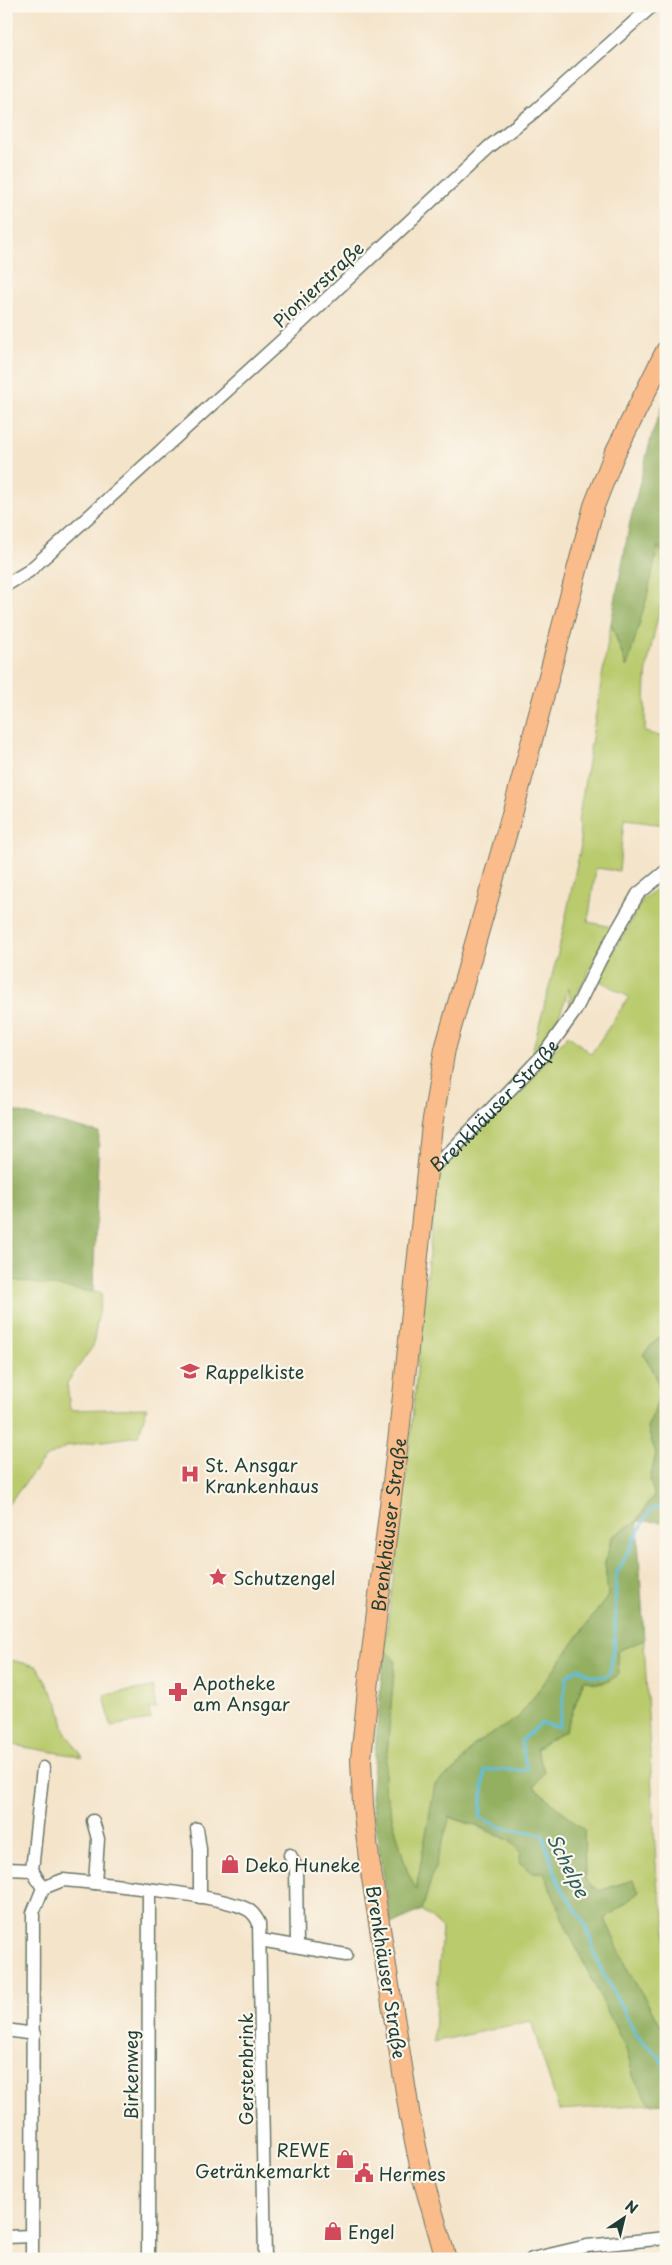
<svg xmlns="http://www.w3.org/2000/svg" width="672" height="2265" viewBox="0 0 672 2265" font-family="'Playpen Sans',sans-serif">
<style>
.green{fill:#bacb6e;stroke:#6c8451}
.forest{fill:#93af61;stroke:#59764a}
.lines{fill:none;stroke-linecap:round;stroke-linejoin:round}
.stream{stroke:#5dbfdb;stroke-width:3}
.minor-casing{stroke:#6a7768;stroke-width:15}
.primary-casing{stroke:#6a7768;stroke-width:22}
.minor{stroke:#fff;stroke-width:12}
.primary{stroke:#fabc8b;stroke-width:20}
.labels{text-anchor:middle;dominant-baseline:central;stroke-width:4.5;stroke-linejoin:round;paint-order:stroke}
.street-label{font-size:18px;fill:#1f3d34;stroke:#fbf7ec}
.poi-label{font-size:18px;fill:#1f3d34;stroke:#fbf7ec;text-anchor:start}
.water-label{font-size:19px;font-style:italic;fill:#2e5e5e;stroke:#fbf7ec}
</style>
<rect width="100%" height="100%" fill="#fbf7ec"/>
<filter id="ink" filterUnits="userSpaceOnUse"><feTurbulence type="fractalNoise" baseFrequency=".02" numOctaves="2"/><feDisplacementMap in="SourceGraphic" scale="10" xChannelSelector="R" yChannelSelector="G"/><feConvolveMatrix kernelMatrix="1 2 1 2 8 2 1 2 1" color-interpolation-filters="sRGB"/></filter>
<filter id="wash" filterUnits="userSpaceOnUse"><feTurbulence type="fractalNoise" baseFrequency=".0096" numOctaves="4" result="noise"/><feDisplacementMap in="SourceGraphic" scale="20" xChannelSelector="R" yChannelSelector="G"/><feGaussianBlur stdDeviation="1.12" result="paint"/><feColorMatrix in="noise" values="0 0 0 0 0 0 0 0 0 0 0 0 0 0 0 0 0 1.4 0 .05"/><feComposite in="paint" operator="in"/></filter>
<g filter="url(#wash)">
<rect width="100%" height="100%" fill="#f4e4ca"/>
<path class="green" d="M 658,545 C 672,582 654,625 648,663 C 644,685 646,709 645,732 L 666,738 L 666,825 L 624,820 L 619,871 L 596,868 L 588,922 L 612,927 L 570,1007 L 569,987 C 561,1016 552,1033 531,1056 L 558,953 L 581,845 L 578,822 L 611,623 L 626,666 L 647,597 Z
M 666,881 L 666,1330 L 643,1354 C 664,1385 663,1394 647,1427 L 656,1453 L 650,1480 L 654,1495 L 637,1521 L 612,1537 L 605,1563 L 608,1596 L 518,1718 L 474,1745 L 457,1768 L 435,1784 L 416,1891 L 406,1868 L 384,1787 L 395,1660 L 384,1649 L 406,1478 L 437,1175 L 568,1035 L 591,1054 L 629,997 L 598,980 L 643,899 Z
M 6,1279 L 102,1293 L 93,1346 L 67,1383 L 70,1410 L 147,1408 L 138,1436 L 68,1446 L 44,1459 L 6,1507 Z
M 644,1640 L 657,1883 L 666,1921 L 666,2033 L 631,1976 L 605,1919 L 639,1892 L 633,1880 L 599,1891 L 585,1880 L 584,1830 L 534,1787 L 544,1771 L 536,1749 L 566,1730 L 584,1680 C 600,1686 606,1684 619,1674 L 617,1651 Z
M 6,1659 L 37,1666 L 59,1705 L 66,1733 L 83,1757 L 6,1744 Z
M 153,1687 L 156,1708 L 149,1709 L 151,1720 L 111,1726 L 104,1695 Z
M 449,1817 L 473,1825 L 515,1843 L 521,1853 L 544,1872 L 567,1929 L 626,2049 L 634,2078 L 650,2104 L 559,2110 L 531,2021 L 433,2042 L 442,1928 L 422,1910 Z"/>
<path class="forest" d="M 666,396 L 666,557 L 658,546 L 647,597 L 627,667 L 611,623 L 630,522 L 652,434 Z
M 6,1109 L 99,1133 L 93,1292 L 6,1279 Z
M 666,1330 L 666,1522 L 637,1521 L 644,1640 L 617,1651 L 619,1674 C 606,1684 600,1685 584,1680 L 566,1730 L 536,1749 L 544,1771 L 534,1787 L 584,1830 L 585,1880 L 599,1891 L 633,1880 L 639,1892 L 605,1919 L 631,1976 L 666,2033 L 666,2105 L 664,2103 L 650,2104 L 634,2078 L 626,2049 L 567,1929 L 544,1873 L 531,1872 L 519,1862 L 521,1853 C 510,1834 471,1824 450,1817 L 422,1910 L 391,1924 L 371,1798 L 384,1649 L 395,1660 L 384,1787 L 406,1868 L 416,1890 L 435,1784 L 457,1768 L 474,1745 L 518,1718 L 608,1596 L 605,1563 L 612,1537 L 637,1521 L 654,1495 L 650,1480 L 656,1453 L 647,1427 C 663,1394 664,1385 643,1354 Z"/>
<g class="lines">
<path class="stream" d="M 666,1503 L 650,1510 L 616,1575 L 615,1636 L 610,1672 L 605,1677 L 592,1676 L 579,1668 L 567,1676 L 559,1727 L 541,1723 L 521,1741 L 527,1770 L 485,1770 L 480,1817 L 499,1827 L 542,1834 L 559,1884 L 585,1924 L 599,1965 L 637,2036 L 660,2057 L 666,2067"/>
</g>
</g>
<g filter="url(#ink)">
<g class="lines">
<g class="minor-casing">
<g id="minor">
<path d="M 6,585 L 29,571 L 288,335 L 489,147 L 535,111 L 652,6"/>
<path id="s1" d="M 427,1171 L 451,1151 L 544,1054 L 575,1011 L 600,960 L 638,894 L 666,871"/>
<path d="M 93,1821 L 98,1839 L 95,1883"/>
<path d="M 197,1829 L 200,1849 L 200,1897"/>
<path d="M 290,1855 L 296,1867 L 297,1945"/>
<path d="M 6,1869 L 32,1870 L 43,1888 L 33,1913 L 32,2259"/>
<path d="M 32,1870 L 43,1768"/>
<path d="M 43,1888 L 63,1880 C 96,1883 228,1895 250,1911 C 254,1914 257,1919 259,1923 L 265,2259"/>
<path d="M 260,1940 L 346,1955"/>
<path d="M 6,2030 L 34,2034"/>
<path d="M 6,2237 L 32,2236"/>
<path d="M 148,2259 L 149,1891"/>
<path d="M 532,2259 L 587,2246 L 666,2238"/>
</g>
</g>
<g class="primary-casing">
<g id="primary">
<path id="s2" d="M 446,2259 L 422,2175 L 410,2117 L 369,1859 L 363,1805 L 361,1759 L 371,1660 L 399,1433 L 432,1125 L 445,1049 L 518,793 L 594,506 L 614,455 L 666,351"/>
</g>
</g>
<use href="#minor" class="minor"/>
<use href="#primary" class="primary"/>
</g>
</g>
<defs>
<g id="school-bare" transform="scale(1.5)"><path d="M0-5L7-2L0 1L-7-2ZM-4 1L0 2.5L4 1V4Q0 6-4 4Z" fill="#d1495b" stroke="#fbf7ec" stroke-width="2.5" paint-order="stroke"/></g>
<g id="hospital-bare" transform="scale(1.5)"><path d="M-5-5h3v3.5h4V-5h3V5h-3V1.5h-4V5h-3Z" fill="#d1495b" stroke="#fbf7ec" stroke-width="2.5" paint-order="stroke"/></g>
<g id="sight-bare" transform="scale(1.5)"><path d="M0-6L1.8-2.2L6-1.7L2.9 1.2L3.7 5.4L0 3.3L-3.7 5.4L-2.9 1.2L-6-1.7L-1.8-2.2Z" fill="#d1495b" stroke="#fbf7ec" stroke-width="2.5" paint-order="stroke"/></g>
<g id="pharmacy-bare" transform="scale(1.5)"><path d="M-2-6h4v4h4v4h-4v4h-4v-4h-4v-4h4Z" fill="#d1495b" stroke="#fbf7ec" stroke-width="2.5" paint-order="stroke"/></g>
<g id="shop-bare" transform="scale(1.5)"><path d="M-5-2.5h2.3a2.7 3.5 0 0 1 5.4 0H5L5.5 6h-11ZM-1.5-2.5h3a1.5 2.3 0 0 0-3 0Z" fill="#d1495b" stroke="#fbf7ec" stroke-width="2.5" paint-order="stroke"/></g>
<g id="civic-bare" transform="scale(1.5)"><path d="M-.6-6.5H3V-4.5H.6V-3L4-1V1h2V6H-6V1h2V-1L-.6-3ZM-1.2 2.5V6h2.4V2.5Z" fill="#d1495b" stroke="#fbf7ec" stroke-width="2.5" paint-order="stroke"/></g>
</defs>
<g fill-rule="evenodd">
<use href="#school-bare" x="190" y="1371"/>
<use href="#hospital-bare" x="190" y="1474"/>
<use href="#sight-bare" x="218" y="1577"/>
<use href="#pharmacy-bare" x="178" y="1692"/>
<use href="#shop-bare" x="230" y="1864"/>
<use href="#shop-bare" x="345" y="2159"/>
<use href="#civic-bare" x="364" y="2173"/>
<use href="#shop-bare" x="333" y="2231"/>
</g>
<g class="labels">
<g class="street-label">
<text transform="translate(318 284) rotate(-43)">Pionierstraße</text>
<text stroke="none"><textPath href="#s1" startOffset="94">Brenkhäuser Straße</textPath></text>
<text stroke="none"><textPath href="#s2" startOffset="744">Brenkhäuser Straße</textPath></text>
<text transform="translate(387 1972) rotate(81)">Brenkhäuser Straße</text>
<text transform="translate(245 2069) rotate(-90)">Gerstenbrink</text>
<text transform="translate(130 2075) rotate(-90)">Birkenweg</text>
</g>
<g class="poi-label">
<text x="205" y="1371">Rappelkiste</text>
<text x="205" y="1464">St. Ansgar<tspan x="205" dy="21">Krankenhaus</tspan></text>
<text x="233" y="1577">Schutzengel</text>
<text x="193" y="1682">Apotheke<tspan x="193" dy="21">am Ansgar</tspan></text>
<text x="245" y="1864">Deko Huneke</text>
<text x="330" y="2149" text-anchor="end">REWE<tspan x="330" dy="21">Getränkemarkt</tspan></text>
<text x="379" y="2173">Hermes</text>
<text x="348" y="2231">Engel</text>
</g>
<g class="water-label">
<text transform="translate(569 1865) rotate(63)">Schelpe</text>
</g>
</g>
<rect width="672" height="2265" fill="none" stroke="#fbf7ec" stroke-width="25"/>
<g transform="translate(624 2218) rotate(35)" stroke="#fbf7ec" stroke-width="4" paint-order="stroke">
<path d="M0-4L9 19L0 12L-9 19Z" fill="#1f3d34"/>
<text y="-8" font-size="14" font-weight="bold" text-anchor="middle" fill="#1f3d34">N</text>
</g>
</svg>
